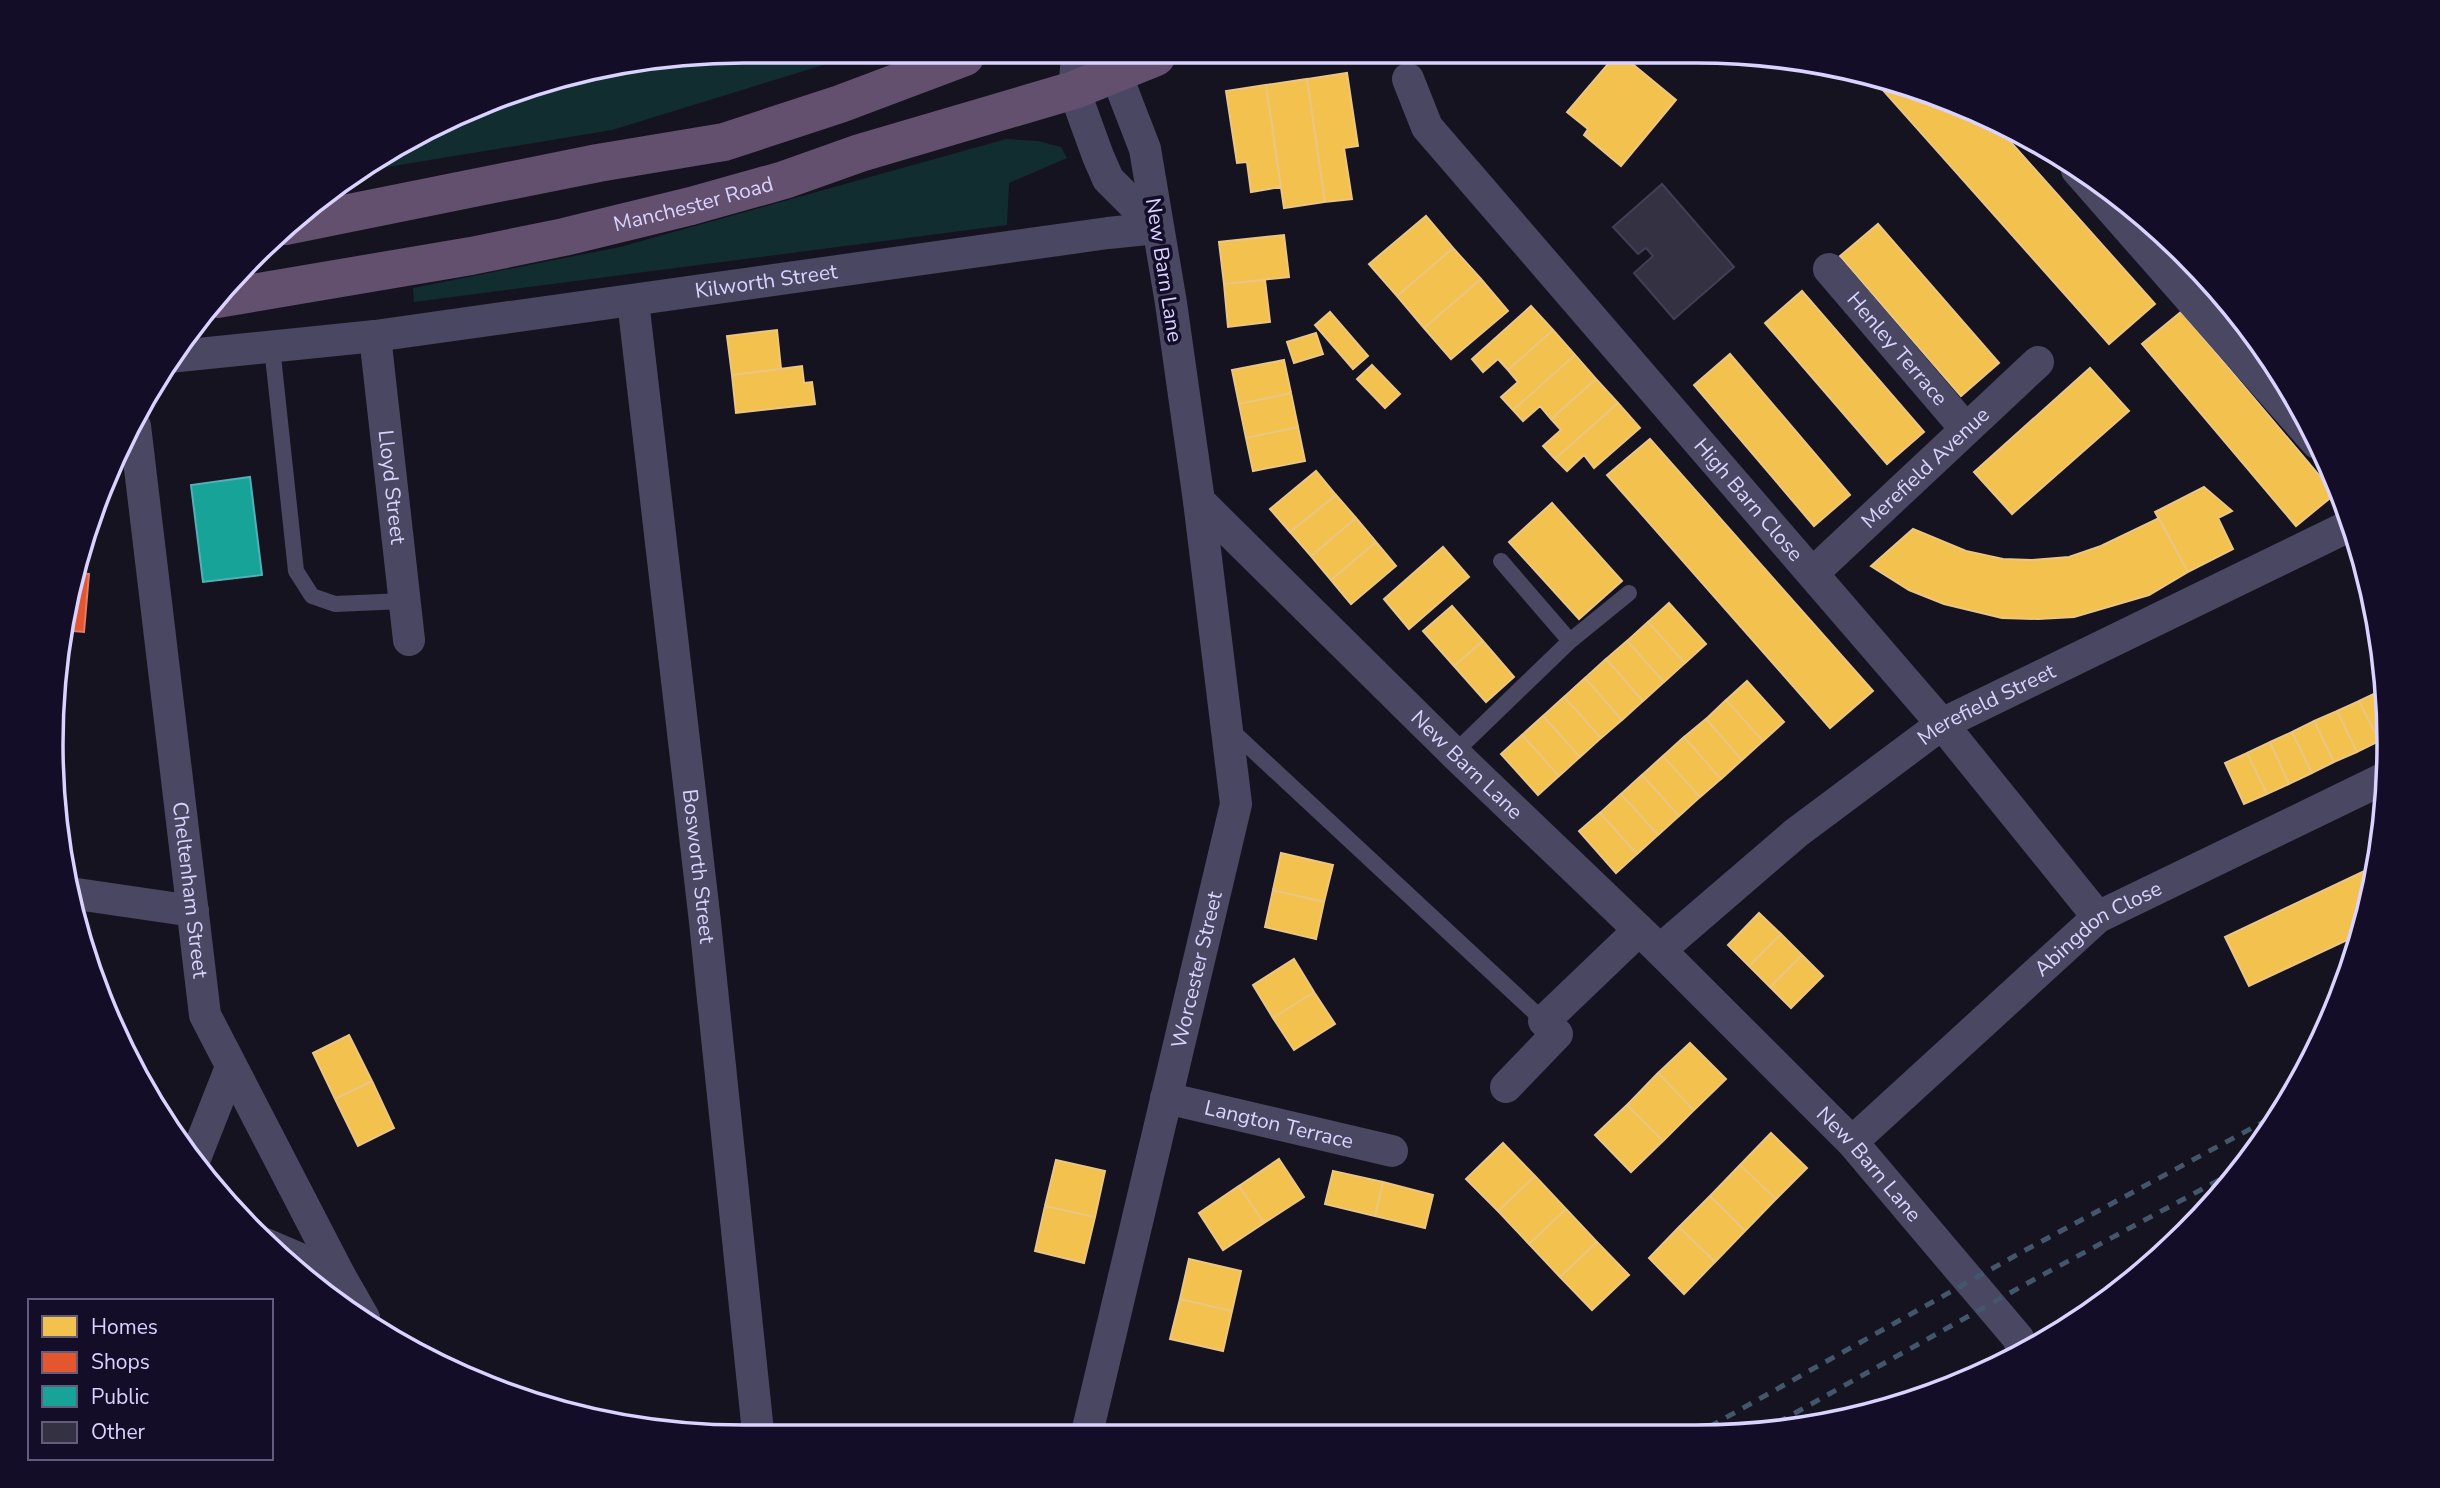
<svg xmlns="http://www.w3.org/2000/svg" width="2440" height="1488" viewBox="0 0 2440 1488" font-family="'Nunito Sans',sans-serif">
<style>
.green{fill:#112d2f}
.homes{fill:#f2c14e;stroke:#ebc683;stroke-width:2}
.shops{fill:#e4572e;stroke:#e17c6d;stroke-width:2}
.public{fill:#17a398;stroke:#52b1b7;stroke-width:2}
.building{fill:#343143;stroke:#433e55;stroke-width:2}
.lines{fill:none;stroke-linecap:round;stroke-linejoin:round}
.service{stroke:#4a4762;stroke-width:16}
.minor{stroke:#4a4762;stroke-width:32}
.trunk{stroke:#62506e;stroke-width:38}
.rail{stroke:#43576c;stroke-width:5;stroke-dasharray:10 9;stroke-linecap:butt}
.labels{text-anchor:middle;dominant-baseline:central;stroke-width:7;stroke-linejoin:round;paint-order:stroke}
.street-label{font-size:21px;fill:#dad3ff;stroke:#130d27}
.rim{fill:none;stroke:#dad3ff;stroke-width:3.5}
</style>
<rect width="100%" height="100%" fill="#161321"/>
<path class="green" d="M 653,57 L 849,57 L 612,130 L 357,172 L 437,122 L 522,87 Z
M 1006,139 L 1038,141 L 1061,147 L 1067,158 L 1009,183 L 1007,225 L 414,302 L 413,288 L 620,247 Z"/>
<path class="homes" d="M 1614,57 L 1624,57 L 1676,100 L 1621,166 L 1584,135 L 1588,129 L 1567,112 Z
M 1347,73 L 1358,146 L 1344,148 L 1352,199 L 1325,202 L 1307,79 Z
M 1307,79 L 1325,202 L 1284,208 L 1266,85 Z
M 1874,80 L 1961,103 L 1992,121 L 2155,304 L 2109,344 Z
M 1266,85 L 1281,187 L 1251,192 L 1247,162 L 1237,163 L 1226,91 Z
M 1426,216 L 1453,248 L 1397,296 L 1369,264 Z
M 1878,224 L 1999,363 L 1961,396 L 1840,256 Z
M 1284,235 L 1289,277 L 1224,284 L 1219,242 Z
M 1453,248 L 1481,279 L 1424,328 L 1397,296 Z
M 1481,279 L 1508,311 L 1451,359 L 1424,328 Z
M 1265,280 L 1270,322 L 1228,327 L 1224,284 Z
M 1802,291 L 1924,432 L 1887,464 L 1765,323 Z
M 1531,306 L 1553,330 L 1508,370 L 1498,359 L 1483,372 L 1472,359 Z
M 1330,312 L 1368,356 L 1353,369 L 1315,325 Z
M 2181,312 L 2335,494 L 2296,526 L 2142,344 Z
M 777,330 L 781,369 L 732,375 L 727,336 Z
M 1553,330 L 1575,355 L 1513,410 L 1501,397 L 1518,382 L 1508,370 Z
M 1316,333 L 1323,354 L 1294,363 L 1287,342 Z
M 1730,354 L 1850,495 L 1814,526 L 1694,385 Z
M 1575,355 L 1596,379 L 1551,419 L 1540,406 L 1523,421 L 1513,410 Z
M 1284,360 L 1291,393 L 1239,404 L 1232,370 Z
M 1372,365 L 1400,394 L 1385,408 L 1357,379 Z
M 802,366 L 804,383 L 812,382 L 815,404 L 736,413 L 732,375 Z
M 2090,368 L 2129,411 L 2012,514 L 1974,472 Z
M 1596,379 L 1618,403 L 1555,459 L 1543,446 L 1561,430 L 1551,419 Z
M 1291,393 L 1298,427 L 1246,438 L 1239,404 Z
M 1618,403 L 1640,428 L 1594,468 L 1584,455 L 1567,471 L 1555,459 Z
M 1298,427 L 1305,461 L 1253,471 L 1246,438 Z
M 1650,439 L 1873,691 L 1830,728 L 1607,475 Z
M 1316,471 L 1336,495 L 1290,532 L 1270,509 Z
M 2204,487 L 2232,511 L 2218,518 L 2233,549 L 2188,572 L 2155,512 Z
M 1336,495 L 1356,518 L 1311,556 L 1290,532 Z
M 1552,503 L 1622,581 L 1579,619 L 1509,542 Z
M 1356,518 L 1376,542 L 1331,580 L 1311,556 Z
M 2159,518 L 2188,572 L 2149,595 L 2074,617 L 2038,619 L 2002,618 L 1944,604 L 1909,590 L 1871,566 L 1913,529 L 1966,551 L 2003,559 L 2031,560 L 2069,557 L 2101,546 Z
M 1376,542 L 1396,566 L 1351,604 L 1331,580 Z
M 1443,547 L 1469,577 L 1409,629 L 1384,599 Z
M 1669,603 L 1706,644 L 1685,663 L 1648,622 Z
M 1452,606 L 1483,641 L 1454,666 L 1423,631 Z
M 1648,622 L 1685,663 L 1664,682 L 1627,641 Z
M 1483,641 L 1514,677 L 1486,702 L 1454,666 Z
M 1627,641 L 1664,682 L 1643,701 L 1606,659 Z
M 1606,659 L 1643,701 L 1622,720 L 1585,678 Z
M 1585,678 L 1622,720 L 1601,738 L 1564,697 Z
M 1747,681 L 1784,722 L 1763,741 L 1726,700 Z
M 2382,690 L 2385,695 L 2386,738 L 2379,741 L 2359,701 Z
M 1564,697 L 1601,738 L 1580,757 L 1543,716 Z
M 1726,700 L 1763,741 L 1742,760 L 1706,719 Z
M 2359,701 L 2379,741 L 2357,752 L 2337,711 Z
M 2337,711 L 2357,752 L 2334,762 L 2314,721 Z
M 1543,716 L 1580,757 L 1559,776 L 1522,735 Z
M 1706,719 L 1742,760 L 1721,779 L 1684,737 Z
M 2314,721 L 2334,762 L 2312,773 L 2292,732 Z
M 2292,732 L 2312,773 L 2289,784 L 2270,742 Z
M 1522,735 L 1559,776 L 1538,795 L 1501,754 Z
M 1684,737 L 1721,779 L 1700,797 L 1663,756 Z
M 2270,742 L 2289,784 L 2267,794 L 2247,753 Z
M 2247,753 L 2267,794 L 2244,804 L 2225,763 Z
M 1663,756 L 1700,797 L 1679,816 L 1642,775 Z
M 1642,775 L 1679,816 L 1658,835 L 1621,794 Z
M 1621,794 L 1658,835 L 1637,854 L 1600,813 Z
M 1600,813 L 1637,854 L 1616,873 L 1579,831 Z
M 1281,853 L 1333,865 L 1324,902 L 1273,890 Z
M 2375,866 L 2362,933 L 2249,986 L 2225,937 Z
M 1273,890 L 1324,902 L 1316,939 L 1265,927 Z
M 1759,913 L 1781,934 L 1749,966 L 1728,945 Z
M 1781,934 L 1802,955 L 1770,987 L 1749,966 Z
M 1802,955 L 1823,976 L 1791,1008 L 1770,987 Z
M 1294,959 L 1314,992 L 1273,1018 L 1253,985 Z
M 1314,992 L 1335,1024 L 1294,1050 L 1273,1018 Z
M 349,1035 L 372,1081 L 335,1099 L 313,1053 Z
M 1690,1043 L 1726,1079 L 1694,1110 L 1658,1073 Z
M 1658,1073 L 1694,1110 L 1663,1141 L 1627,1105 Z
M 372,1081 L 394,1128 L 358,1146 L 335,1099 Z
M 1627,1105 L 1663,1141 L 1631,1172 L 1595,1135 Z
M 1771,1133 L 1807,1168 L 1776,1199 L 1740,1165 Z
M 1503,1143 L 1535,1176 L 1498,1211 L 1466,1179 Z
M 1279,1159 L 1304,1197 L 1264,1223 L 1239,1186 Z
M 1056,1160 L 1105,1171 L 1095,1217 L 1045,1206 Z
M 1740,1165 L 1776,1199 L 1745,1231 L 1710,1196 Z
M 1333,1171 L 1383,1182 L 1375,1216 L 1325,1204 Z
M 1535,1176 L 1566,1209 L 1529,1244 L 1498,1211 Z
M 1383,1182 L 1433,1195 L 1425,1228 L 1375,1216 Z
M 1239,1186 L 1264,1223 L 1223,1250 L 1199,1213 Z
M 1710,1196 L 1745,1231 L 1715,1262 L 1679,1227 Z
M 1045,1206 L 1095,1217 L 1084,1263 L 1035,1251 Z
M 1566,1209 L 1597,1242 L 1560,1277 L 1529,1244 Z
M 1679,1227 L 1715,1262 L 1684,1294 L 1649,1258 Z
M 1597,1242 L 1629,1275 L 1592,1310 L 1560,1277 Z
M 1189,1259 L 1241,1271 L 1232,1311 L 1180,1299 Z
M 1180,1299 L 1232,1311 L 1223,1351 L 1170,1339 Z"/>
<path class="shops" d="M 75,573 L 89,574 L 84,632 L 62,630 Z"/>
<path class="public" d="M 250,477 L 262,575 L 203,582 L 191,485 Z"/>
<path class="building" d="M 1662,184 L 1734,267 L 1674,319 L 1634,273 L 1653,256 L 1646,248 L 1638,254 L 1613,227 Z"/>
<g class="lines">
<path class="service" d="M 272,347 L 296,571 L 312,596 L 335,604 L 404,601
M 1501,561 L 1570,641
M 1230,729 L 1544,1021
M 1454,753 L 1570,641 L 1629,593"/>
<g class="minor">
<path d="M 1077,57 L 1074,90 L 1098,156 L 1108,179 L 1157,228"/>
<path id="s1" d="M 1408,79 L 1427,127 L 1942,724 L 2098,917"/>
<path d="M 2077,170 L 2317,443"/>
<path id="s2" d="M 1829,269 L 1965,428"/>
<path id="s3" d="M 633,301 L 705,922 L 758,1432"/>
<path id="s4" d="M 375,336 L 409,640"/>
<path id="s5" d="M 169,357 L 375,336 L 1108,233 L 1157,228"/>
<path id="s6" d="M 135,426 L 205,1015 L 340,1276 L 364,1318"/>
<path id="s7" d="M 1199,501 L 1454,753 L 1660,950 L 1852,1142 L 2018,1338 L 2024,1353"/>
<path id="s8" d="M 1813,573 L 2038,362"/>
<path d="M 70,893 L 193,911"/>
<path id="s9" d="M 1660,950 L 1796,833 L 1942,724 L 2353,524"/>
<path d="M 1506,1087 L 1557,1034 L 1544,1021 L 1639,930"/>
<path id="s10" d="M 1166,1098 L 1392,1151"/>
<path id="s11" d="M 1852,1142 L 2098,917 L 2387,777"/>
<path d="M 194,1161 L 231,1067"/>
<path d="M 265,1244 L 340,1276"/>
<path id="s12" d="M 1087,1433 L 1236,804 L 1199,501 L 1171,303 L 1145,149 L 1116,74 L 1107,57"/>
</g>
<g class="trunk">
<path d="M 285,226 L 598,163 L 724,142 L 840,104 L 965,57"/>
<path id="s13" d="M 217,299 L 471,256 L 564,237 L 691,206 L 784,180 L 860,153 L 1074,90 L 1156,57"/>
</g>
<path class="rail" d="M 1761,1432 L 2035,1279 L 2247,1165
M 1693,1436 L 2020,1253 L 2278,1114"/>
</g>
<g class="labels">
<g class="street-label">
<text stroke="none"><textPath href="#s13" startOffset="486">Manchester Road</textPath></text>
<text transform="translate(1164 270) rotate(81)">New Barn Lane</text>
<text stroke="none"><textPath href="#s5" startOffset="602">Kilworth Street</textPath></text>
<text stroke="none"><textPath href="#s2" startOffset="105">Henley Terrace</textPath></text>
<text stroke="none"><textPath href="#s8" startOffset="154">Merefield Avenue</textPath></text>
<text stroke="none"><textPath href="#s4" startOffset="152">Lloyd Street</textPath></text>
<text stroke="none"><textPath href="#s1" startOffset="544">High Barn Close</textPath></text>
<text stroke="none"><textPath href="#s9" startOffset="410">Merefield Street</textPath></text>
<text stroke="none"><textPath href="#s7" startOffset="376">New Barn Lane</textPath></text>
<text stroke="none"><textPath href="#s3" startOffset="569">Bosworth Street</textPath></text>
<text stroke="none"><textPath href="#s6" startOffset="467">Cheltenham Street</textPath></text>
<text stroke="none"><textPath href="#s11" startOffset="327">Abingdon Close</textPath></text>
<text stroke="none"><textPath href="#s12" startOffset="476">Worcester Street</textPath></text>
<text stroke="none"><textPath href="#s10" startOffset="116">Langton Terrace</textPath></text>
<text stroke="none"><textPath href="#s7" startOffset="943">New Barn Lane</textPath></text>
</g>
</g>
<path d="M0 0H2440V1488H0ZM744 63H1696A681 681 0 0 1 2377 744V744A681 681 0 0 1 1696 1425H744A681 681 0 0 1 63 744V744A681 681 0 0 1 744 63Z" fill="#130d27" fill-rule="evenodd"/>
<path class="rim" d="M744 63H1696A681 681 0 0 1 2377 744V744A681 681 0 0 1 1696 1425H744A681 681 0 0 1 63 744V744A681 681 0 0 1 744 63Z"/>
<rect x="28" y="1299" width="245" height="161" fill="#130d27" stroke="#635c7d" stroke-width="2"/>
<rect x="42" y="1316" width="35" height="21" fill="#f2c14e" stroke="#635c7d" stroke-width="2"/>
<text x="91" y="1334" font-size="21" fill="#dad3ff">Homes</text>
<rect x="42" y="1352" width="35" height="21" fill="#e4572e" stroke="#635c7d" stroke-width="2"/>
<text x="91" y="1369" font-size="21" fill="#dad3ff">Shops</text>
<rect x="42" y="1386" width="35" height="21" fill="#17a398" stroke="#635c7d" stroke-width="2"/>
<text x="91" y="1404" font-size="21" fill="#dad3ff">Public</text>
<rect x="42" y="1422" width="35" height="21" fill="#343143" stroke="#635c7d" stroke-width="2"/>
<text x="91" y="1439" font-size="21" fill="#dad3ff">Other</text>
</svg>
